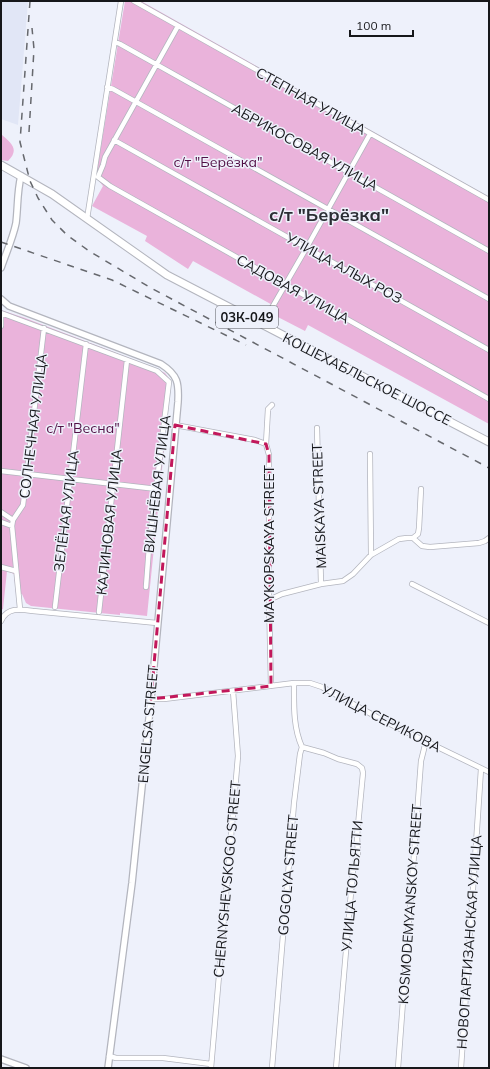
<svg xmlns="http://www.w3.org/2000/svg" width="490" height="1069" viewBox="0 0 490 1069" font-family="Mulish,sans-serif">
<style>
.built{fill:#e1e6f6}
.green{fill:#eab3db}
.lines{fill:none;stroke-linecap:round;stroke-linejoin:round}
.minor-casing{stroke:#b3b5be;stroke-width:6}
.tertiary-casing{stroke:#b3b5be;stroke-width:8}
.primary-casing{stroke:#b3b5be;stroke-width:9}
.minor{stroke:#fff;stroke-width:4.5}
.tertiary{stroke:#fff;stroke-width:5.5}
.primary{stroke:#fff;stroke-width:7}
.rail{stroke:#66686d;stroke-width:1.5;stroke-dasharray:7 7;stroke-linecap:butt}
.marked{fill:none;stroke:#c2185b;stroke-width:3;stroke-dasharray:8 5;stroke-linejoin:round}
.labels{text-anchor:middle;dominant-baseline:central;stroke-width:3;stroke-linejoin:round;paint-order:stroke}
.shield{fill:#eef1fb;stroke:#57585e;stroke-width:1}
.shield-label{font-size:13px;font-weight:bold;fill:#16171a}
.street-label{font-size:14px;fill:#16171a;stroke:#eef1fb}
.park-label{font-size:14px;fill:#521046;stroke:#eef1fb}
.district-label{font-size:18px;font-weight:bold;fill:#2b2d34;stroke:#eef1fb}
</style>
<rect width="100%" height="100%" fill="#eef1fb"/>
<path class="built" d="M 1,1 L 28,1 L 18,125 L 1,119 Z"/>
<path class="green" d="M 125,1 L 141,1 L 489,197 L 489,424 L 308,325 L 305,331 L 272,314 L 276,307 L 193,261 L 188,269 L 145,241 L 147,236 L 92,206 L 103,186 L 96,177 Z
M 1,134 C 11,143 20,149 8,161 L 1,160 Z
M 1,310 L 25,318 L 153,367 L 165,373 L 171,381 L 147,616 L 120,613 L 120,615 L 31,606 L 26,603 L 22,594 L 16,593 L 14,574 L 7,571 L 3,609 L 1,610 Z"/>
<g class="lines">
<g class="minor-casing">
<path id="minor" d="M 134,1 L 489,200
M 115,42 L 120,44 L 489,251
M 107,87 L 113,89 L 489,299
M 114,140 L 489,350
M 98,177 L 110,186 L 489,399
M 98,177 L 103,165 L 105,157 L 178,26
M 87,219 L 121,1
M 1,313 L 157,371 L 169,382 L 149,547 L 146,587
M 1,317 L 1,326
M 262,325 L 307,247 L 370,134
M 175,425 L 255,440 L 266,444
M 317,428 L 321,584
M 370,454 L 371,555
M 1,471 L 157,489
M 1,512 L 13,520
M 1,522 L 12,526
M 413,538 L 418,534 L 419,528 L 421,489
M 1,567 L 16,571
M 412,584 L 489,623
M 269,600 L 282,594 L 321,584 L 343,581 L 353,574 L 371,555 L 399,539 L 407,538 L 413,538 L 422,546 L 430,547 L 479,543 L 485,541 L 489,538
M 55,607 L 86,344
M 20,609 L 12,526 L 13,520 L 23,505 L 44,328
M 99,612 L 127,360
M 1,621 C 7,607 20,609 33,611 L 157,623
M 271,686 L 269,600 L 269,455 L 266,444 L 268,409 L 272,405
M 151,699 L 164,699 L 294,683 L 310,683 L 322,687 L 384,721 L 489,772
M 302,747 L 324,753 L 338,759 L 357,764 L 362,768 L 363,773 L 357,836 L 358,854 L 353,869 L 336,1068
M 109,1056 L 116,1058 L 163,1058 L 211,1064
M 211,1068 L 238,756 L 233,691
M 272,1068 L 294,803 L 300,754 L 302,747 C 293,727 294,705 294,683
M 398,1068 L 421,761 L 426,741
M 461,1068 L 481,769"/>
</g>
<g class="tertiary-casing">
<path id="tertiary" d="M 1,268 C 6,253 13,238 16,223 C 18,207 17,192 21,176
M 1,299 L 9,306 L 161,364 C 178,375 179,383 178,402 L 151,699 L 132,883 L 108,1068
M 1,1059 L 26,1068"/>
</g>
<g class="primary-casing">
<path id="primary" d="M 1,165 L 52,194 L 167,275 L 489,442"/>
</g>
<use href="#minor" class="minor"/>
<use href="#tertiary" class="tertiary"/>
<use href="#primary" class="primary"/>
<path class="rail" d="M 30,1 L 20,142 L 30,181 L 38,198 L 52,220 L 67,235 L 89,251 L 151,288 L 489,468
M 29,132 L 34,49 L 32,28
M 1,242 L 112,280 L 246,345"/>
</g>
<path class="marked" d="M 175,425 L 266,444 L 269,455 L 271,686 L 151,699 Z"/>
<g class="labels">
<rect class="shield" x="216" y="306" width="62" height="22" rx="3"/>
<g class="shield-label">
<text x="247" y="317">03К-049</text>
</g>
<g class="street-label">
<text transform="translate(311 101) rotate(29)">СТЕПНАЯ УЛИЦА</text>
<text transform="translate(305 147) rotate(29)">АБРИКОСОВАЯ УЛИЦА</text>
<text transform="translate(344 268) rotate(29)">УЛИЦА АЛЫХ РОЗ</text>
<text transform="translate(293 289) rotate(29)">САДОВАЯ УЛИЦА</text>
<text transform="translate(367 379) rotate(27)">КОШЕХАБЛЬСКОЕ ШОССЕ</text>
<text transform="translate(33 426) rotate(-83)">СОЛНЕЧНАЯ УЛИЦА</text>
<text transform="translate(157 484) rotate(-83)">ВИШНЁВАЯ УЛИЦА</text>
<text transform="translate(319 506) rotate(-92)">MAISKAYA STREET</text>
<text transform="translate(66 511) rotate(-83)">ЗЕЛЁНАЯ УЛИЦА</text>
<text transform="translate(109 522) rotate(-84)">КАЛИНОВАЯ УЛИЦА</text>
<text transform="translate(269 544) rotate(-90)">MAYKOPSKAYA STREET</text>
<text transform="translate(381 718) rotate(27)">УЛИЦА СЕРИКОВА</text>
<text transform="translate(148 724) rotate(-85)">ENGELSA STREET</text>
<text transform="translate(288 875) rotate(-85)">GOGOLYA STREET</text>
<text transform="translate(227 879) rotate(-85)">CHERNYSHEVSKOGO STREET</text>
<text transform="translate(352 886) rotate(-85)">УЛИЦА ТОЛЬЯТТИ</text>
<text transform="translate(410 904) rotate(-86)">KOSMODEMYANSKOY STREET</text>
<text transform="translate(469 942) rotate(-86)">НОВОПАРТИЗАНСКАЯ УЛИЦА</text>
</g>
<g class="park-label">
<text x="218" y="162">с/т "Берёзка"</text>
<text x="83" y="428">с/т "Весна"</text>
</g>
<g class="district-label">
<text x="329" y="214">с/т "Берёзка"</text>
</g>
</g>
<rect width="490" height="1069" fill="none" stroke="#16171a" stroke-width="4"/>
<path d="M350 30v6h63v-6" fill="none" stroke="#16171a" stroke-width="2"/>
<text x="356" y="30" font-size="12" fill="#16171a" stroke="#eef1fb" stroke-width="3" paint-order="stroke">100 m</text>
</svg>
